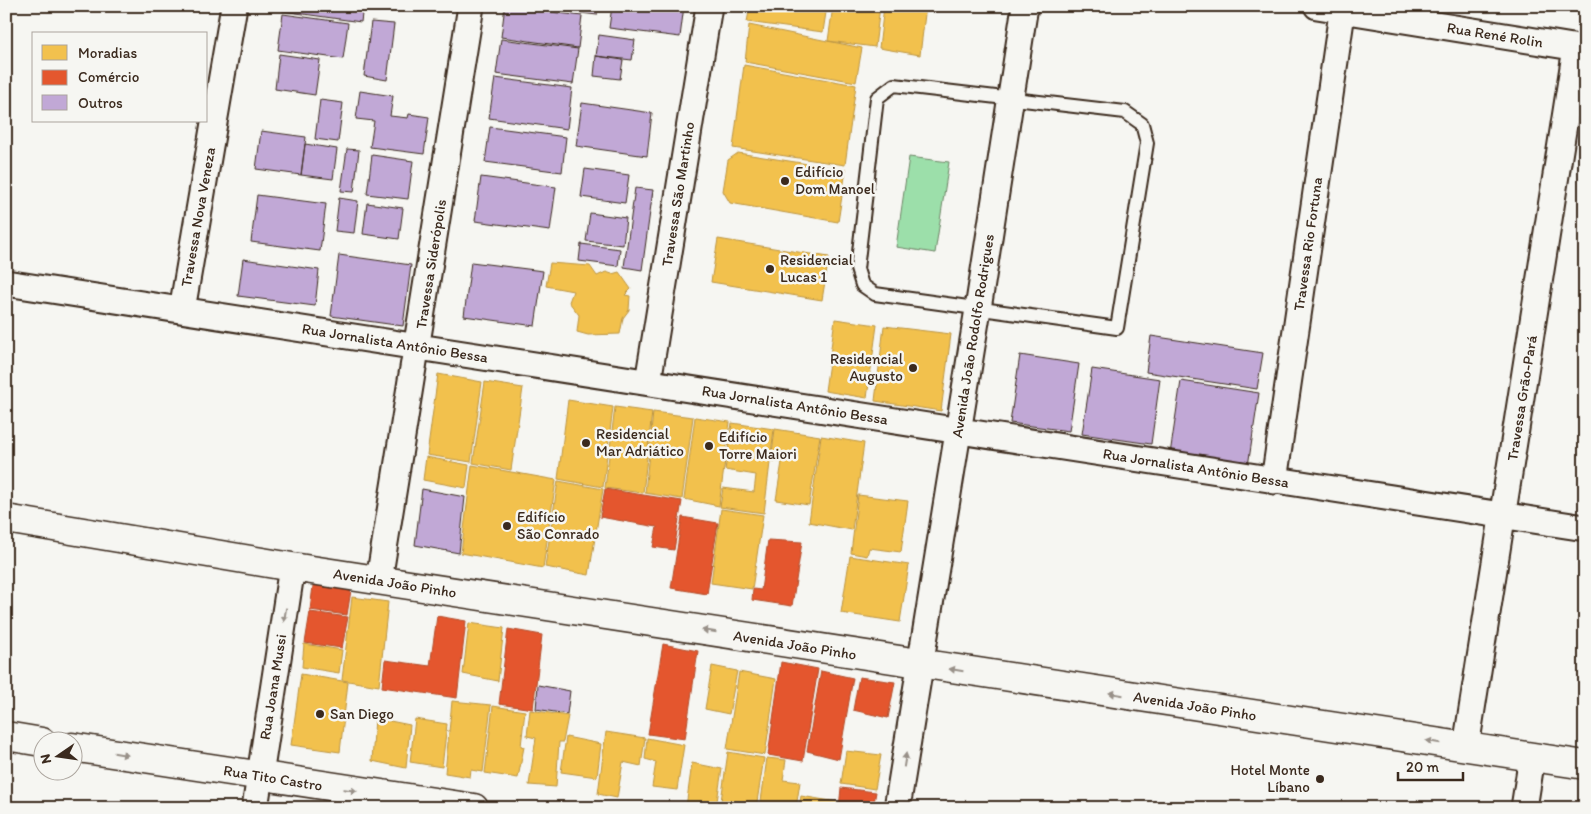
<svg xmlns="http://www.w3.org/2000/svg" width="1591" height="814" viewBox="0 0 1591 814" font-family="Itim,sans-serif">
<style>
.green{fill:#9cdfaa;stroke:#6c8464}
.homes{fill:#f2c14e;stroke:#bb9440}
.shops{fill:#e4572e;stroke:#b14a29}
.building{fill:#c1a8d6;stroke:#3b2a1e}
.lines{fill:none;stroke-linecap:round;stroke-linejoin:round}
.lane-casing{stroke:#3b2a1e;stroke-width:16}
.street-casing{stroke:#3b2a1e;stroke-width:29}
.secondary-casing{stroke:#3b2a1e;stroke-width:31}
.lane{stroke:#f6f6f2;stroke-width:12}
.street{stroke:#f6f6f2;stroke-width:25}
.secondary{stroke:#f6f6f2;stroke-width:28}
.oneway{fill:#989088}
.poi-dot{fill:#3b2a1e;stroke:#f6f6f2;stroke-width:2}
.labels{text-anchor:middle;dominant-baseline:central;stroke-width:5;stroke-linejoin:round;paint-order:stroke}
.street-label{font-size:15px;fill:#3b2a1e;stroke:#f6f6f2}
.poi-label{font-size:15px;fill:#3b2a1e;stroke:#f6f6f2;text-anchor:start}
</style>
<rect width="100%" height="100%" fill="#f6f6f2"/>
<filter id="ink" filterUnits="userSpaceOnUse"><feTurbulence type="fractalNoise" baseFrequency=".02" numOctaves="2"/><feDisplacementMap in="SourceGraphic" scale="10" xChannelSelector="R" yChannelSelector="G"/><feConvolveMatrix kernelMatrix="1 2 1 2 8 2 1 2 1" color-interpolation-filters="sRGB"/></filter>
<g filter="url(#ink)">
<path class="green" d="M 909,157 L 949,162 L 935,253 L 896,247 Z"/>
<path class="homes" d="M 750,6 L 827,6 L 823,32 L 747,22 Z
M 833,6 L 880,6 L 875,47 L 828,41 Z
M 884,6 L 926,6 L 920,55 L 879,48 Z
M 749,25 L 862,48 L 856,82 L 745,62 Z
M 744,65 L 856,85 L 845,165 L 733,148 Z
M 738,153 L 846,170 L 838,222 L 730,203 L 723,191 L 728,160 Z
M 718,239 L 829,257 L 822,300 L 711,282 Z
M 550,263 L 590,266 L 597,276 L 606,272 L 612,274 L 619,272 L 631,289 L 625,295 L 630,296 L 629,310 L 623,318 L 620,334 L 588,335 L 577,332 L 579,315 L 569,302 L 573,291 L 546,286 Z
M 835,319 L 877,325 L 867,398 L 825,391 Z
M 884,326 L 951,334 L 941,411 L 875,401 Z
M 438,374 L 482,382 L 471,462 L 427,455 Z
M 485,382 L 523,388 L 511,470 L 473,463 Z
M 568,400 L 613,407 L 603,487 L 558,479 Z
M 615,407 L 652,412 L 643,493 L 605,488 Z
M 653,412 L 693,417 L 682,499 L 645,493 Z
M 695,417 L 730,422 L 719,506 L 684,499 Z
M 732,423 L 774,429 L 764,513 L 720,507 L 723,488 L 754,492 L 756,475 L 725,470 Z
M 775,429 L 820,436 L 809,505 L 776,500 L 782,462 L 771,461 Z
M 821,436 L 864,443 L 852,530 L 809,522 Z
M 426,457 L 469,465 L 466,488 L 423,480 Z
M 472,465 L 556,480 L 543,568 L 461,553 Z
M 558,481 L 603,489 L 589,575 L 545,567 Z
M 858,495 L 908,501 L 901,552 L 869,548 L 867,556 L 851,553 Z
M 721,509 L 763,515 L 752,589 L 711,583 Z
M 850,556 L 909,565 L 900,622 L 841,613 Z
M 352,597 L 388,602 L 379,686 L 342,680 Z
M 469,623 L 504,628 L 498,681 L 463,674 Z
M 304,644 L 342,650 L 339,673 L 302,667 Z
M 712,666 L 737,671 L 729,714 L 705,709 Z
M 739,672 L 776,679 L 765,755 L 727,749 Z
M 301,674 L 348,682 L 340,752 L 291,745 Z
M 452,701 L 491,705 L 483,772 L 471,770 L 470,777 L 445,773 Z
M 493,706 L 525,711 L 521,746 L 524,747 L 518,778 L 485,773 Z
M 530,710 L 568,716 L 563,742 L 559,742 L 556,787 L 529,785 L 536,738 L 527,736 Z
M 375,718 L 410,725 L 406,768 L 372,761 Z
M 415,719 L 447,724 L 442,767 L 410,762 Z
M 606,732 L 645,738 L 641,766 L 623,762 L 617,798 L 598,794 Z
M 566,737 L 601,744 L 597,777 L 561,772 Z
M 647,738 L 684,745 L 677,790 L 652,787 L 656,762 L 645,759 Z
M 846,751 L 881,755 L 875,789 L 841,784 Z
M 728,752 L 764,758 L 756,808 L 720,808 Z
M 767,758 L 786,760 L 783,780 L 800,782 L 796,808 L 760,808 Z
M 692,763 L 722,769 L 716,808 L 686,807 Z
M 801,796 L 837,802 L 836,808 L 799,808 Z"/>
<path class="shops" d="M 605,489 L 682,501 L 674,550 L 653,547 L 657,527 L 600,517 Z
M 682,517 L 718,523 L 707,594 L 671,588 Z
M 768,540 L 802,542 L 792,606 L 752,600 L 753,589 L 761,590 Z
M 314,578 L 352,584 L 347,615 L 310,610 Z
M 310,612 L 348,617 L 342,648 L 305,643 Z
M 437,616 L 466,621 L 457,698 L 382,687 L 385,660 L 430,666 Z
M 508,629 L 542,635 L 533,709 L 499,704 Z
M 663,644 L 698,651 L 685,739 L 648,734 Z
M 781,662 L 818,669 L 803,761 L 768,755 Z
M 821,671 L 853,678 L 839,759 L 807,751 Z
M 859,677 L 895,682 L 888,718 L 853,710 Z
M 841,788 L 876,792 L 873,808 L 839,808 Z"/>
<path class="building" d="M 282,6 L 363,6 L 361,22 L 282,11 Z
M 505,6 L 582,16 L 578,48 L 501,37 Z
M 548,6 L 598,6 L 597,15 L 548,9 Z
M 612,6 L 684,6 L 680,37 L 609,28 Z
M 283,14 L 348,23 L 343,59 L 278,50 Z
M 371,22 L 394,24 L 387,80 L 364,76 Z
M 599,35 L 635,40 L 632,60 L 596,56 Z
M 501,39 L 578,49 L 573,84 L 496,74 Z
M 279,54 L 320,60 L 315,95 L 275,89 Z
M 596,56 L 623,60 L 620,79 L 594,76 Z
M 495,78 L 572,88 L 567,129 L 489,118 Z
M 360,91 L 393,96 L 390,116 L 408,118 L 409,114 L 429,117 L 424,154 L 370,147 L 374,121 L 356,119 Z
M 320,100 L 343,103 L 338,142 L 315,139 Z
M 582,103 L 652,113 L 647,156 L 576,146 Z
M 490,127 L 566,137 L 562,172 L 485,162 Z
M 261,131 L 306,137 L 301,175 L 256,169 Z
M 305,144 L 337,149 L 333,179 L 301,175 Z
M 347,149 L 359,150 L 354,192 L 341,191 Z
M 372,155 L 413,161 L 408,199 L 367,194 Z
M 585,169 L 629,175 L 625,203 L 581,197 Z
M 481,177 L 556,187 L 550,231 L 475,221 Z
M 635,188 L 653,190 L 642,270 L 624,267 Z
M 257,195 L 326,204 L 320,251 L 251,242 Z
M 339,198 L 358,201 L 354,233 L 335,231 Z
M 367,203 L 403,208 L 399,239 L 363,234 Z
M 590,213 L 626,218 L 623,245 L 586,241 Z
M 581,244 L 620,249 L 618,266 L 579,261 Z
M 339,255 L 411,265 L 403,326 L 331,316 Z
M 243,259 L 319,270 L 315,306 L 238,296 Z
M 471,262 L 543,271 L 535,326 L 464,316 Z
M 1151,336 L 1263,353 L 1257,389 L 1146,372 Z
M 1020,355 L 1079,364 L 1069,431 L 1010,423 Z
M 1092,369 L 1160,379 L 1151,444 L 1082,434 Z
M 1181,381 L 1259,393 L 1248,466 L 1170,454 Z
M 422,489 L 465,497 L 459,553 L 415,545 Z
M 538,685 L 570,691 L 567,714 L 536,709 Z"/>
<g class="lines">
<g class="lane-casing">
<path id="lane" d="M 894,85 L 1125,112 L 1142,124 L 1147,143 L 1117,328 L 875,294 L 862,285 L 857,269 L 877,98 Z"/>
</g>
<g class="street-casing">
<path id="street" d="M 1317,6 L 1585,49
M 6,283 L 1585,528
M 182,310 L 234,6
M 648,382 L 709,6
M 1274,481 L 1343,6
M 379,580 L 471,6
M 1466,747 L 1576,48
M 255,808 L 292,567
M 897,808 L 978,309 L 1025,6
M 1524,808 L 1532,757"/>
</g>
<g class="secondary-casing">
<path id="secondary" d="M 6,519 L 292,567 L 1585,765
M 6,736 L 42,742
M 72,747 L 474,808"/>
</g>
<use href="#lane" class="lane"/>
<use href="#street" class="street"/>
<use href="#secondary" class="secondary"/>
</g>
<defs><path id="oneway-solid" d="M-6-.8H1V-3.2L6.5 0L1 3.2V.8H-6Z" transform="scale(1.25)"/></defs>
<g class="oneway">
<use href="#oneway-solid" transform="translate(285 615) rotate(99)"/>
<use href="#oneway-solid" transform="translate(709 631) rotate(-171)"/>
<use href="#oneway-solid" transform="translate(956 670) rotate(-171)"/>
<use href="#oneway-solid" transform="translate(1116 694) rotate(-171)"/>
<use href="#oneway-solid" transform="translate(1433 742) rotate(-171)"/>
<use href="#oneway-solid" transform="translate(121 754) rotate(9)"/>
<use href="#oneway-solid" transform="translate(905 760) rotate(-81)"/>
<use href="#oneway-solid" transform="translate(350 790) rotate(8)"/>
</g>
</g>
<g class="poi-dot">
<circle cx="785" cy="181" r="5"/>
<circle cx="770" cy="269" r="5"/>
<circle cx="913" cy="368" r="5"/>
<circle cx="586" cy="443" r="5"/>
<circle cx="709" cy="446" r="5"/>
<circle cx="507" cy="526" r="5"/>
<circle cx="320" cy="714" r="5"/>
<circle cx="1320" cy="779" r="5"/>
</g>
<g class="labels">
<g class="street-label">
<text transform="translate(1495 35) rotate(9)">Rua René Rolin</text>
<text transform="translate(678 194) rotate(-81)">Travessa São Martinho</text>
<text transform="translate(198 217) rotate(-80)">Travessa Nova Veneza</text>
<text transform="translate(1308 244) rotate(-82)">Travessa Rio Fortuna</text>
<text transform="translate(431 264) rotate(-81)">Travessa Siderópolis</text>
<text transform="translate(973 336) rotate(-81)">Avenida João Rodolfo Rodrigues</text>
<text transform="translate(395 343) rotate(9)">Rua Jornalista Antônio Bessa</text>
<text transform="translate(1522 398) rotate(-81)">Travessa Grão-Pará</text>
<text transform="translate(795 405) rotate(9)">Rua Jornalista Antônio Bessa</text>
<text transform="translate(1196 468) rotate(9)">Rua Jornalista Antônio Bessa</text>
<text transform="translate(395 583) rotate(9)">Avenida João Pinho</text>
<text transform="translate(795 645) rotate(9)">Avenida João Pinho</text>
<text transform="translate(273 687) rotate(-81)">Rua Joana Mussi</text>
<text transform="translate(1195 706) rotate(9)">Avenida João Pinho</text>
<text transform="translate(273 778) rotate(9)">Rua Tito Castro</text>
</g>
<g class="poi-label">
<text x="795" y="172">Edifício<tspan x="795" dy="17">Dom Manoel</tspan></text>
<text x="780" y="260">Residencial<tspan x="780" dy="17">Lucas 1</tspan></text>
<text x="903" y="359" text-anchor="end">Residencial<tspan x="903" dy="17">Augusto</tspan></text>
<text x="596" y="434">Residencial<tspan x="596" dy="17">Mar Adriático</tspan></text>
<text x="719" y="437">Edifício<tspan x="719" dy="17">Torre Maiori</tspan></text>
<text x="517" y="517">Edifício<tspan x="517" dy="17">São Conrado</tspan></text>
<text x="330" y="714">San Diego</text>
<text x="1310" y="770" text-anchor="end">Hotel Monte<tspan x="1310" dy="17">Líbano</tspan></text>
</g>
</g>
<rect width="1591" height="814" fill="none" stroke="#f6f6f2" stroke-width="25"/>
<rect x="12" y="12" width="1566" height="789" fill="none" stroke="#3b2a1e" stroke-width="2" filter="url(#ink)"/>
<rect x="32" y="32" width="175" height="90" fill="#f6f6f2" stroke="#aba49d"/>
<rect x="42" y="45" width="25" height="15" fill="#f2c14e" stroke="#aba49d"/>
<text x="78" y="58" font-size="15" fill="#3b2a1e">Moradias</text>
<rect x="42" y="70" width="25" height="15" fill="#e4572e" stroke="#aba49d"/>
<text x="78" y="82" font-size="15" fill="#3b2a1e">Comércio</text>
<rect x="42" y="95" width="25" height="15" fill="#c1a8d6" stroke="#aba49d"/>
<text x="78" y="108" font-size="15" fill="#3b2a1e">Outros</text>
<g transform="translate(58 756) rotate(257)"><circle r="24" fill="#f6f6f2" stroke="#aba49d"/>
<path d="M0-4L9 19L0 12L-9 19Z" fill="#3b2a1e"/>
<text y="-8" font-size="14" font-weight="bold" text-anchor="middle" fill="#3b2a1e">N</text>
</g>
<path d="M1398 772v8h65v-8" fill="none" stroke="#3b2a1e" stroke-width="2.5"/>
<text x="1406" y="772" font-size="15" fill="#3b2a1e" stroke="#f6f6f2" stroke-width="4" paint-order="stroke">20 m</text>
</svg>
